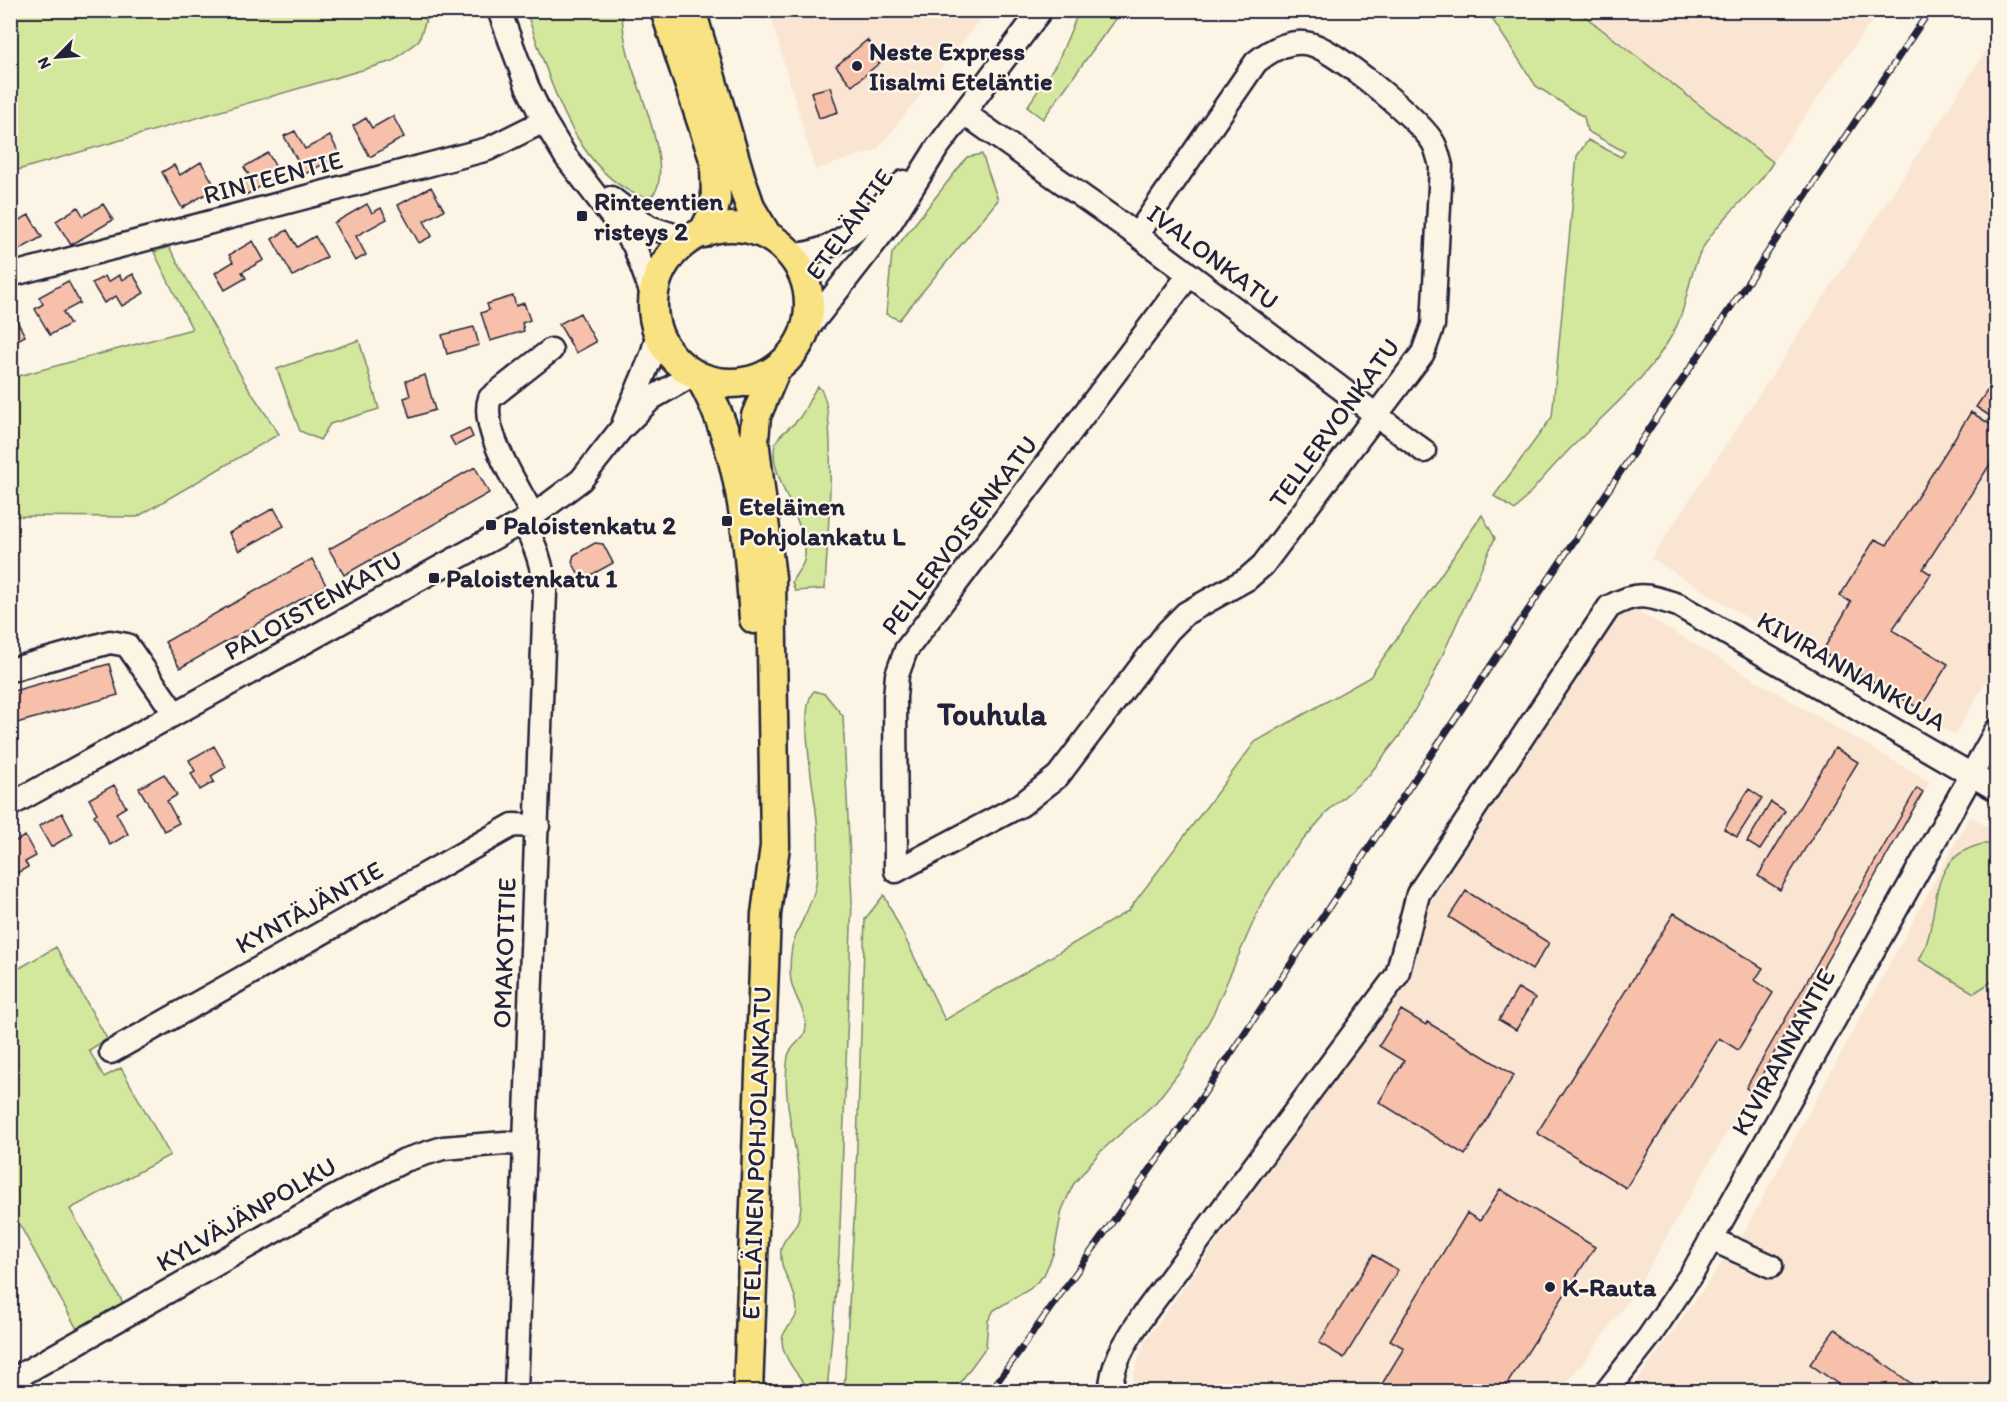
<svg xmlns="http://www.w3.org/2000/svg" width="2007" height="1402" viewBox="0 0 2007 1402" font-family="Itim,sans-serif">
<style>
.built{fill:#fae5d3}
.green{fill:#d3e89c;stroke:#7a856c;stroke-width:1.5}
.building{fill:#f7c0aa;stroke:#22223b;stroke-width:1.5}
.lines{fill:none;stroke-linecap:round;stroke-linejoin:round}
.minor-casing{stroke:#22223b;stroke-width:27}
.major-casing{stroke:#22223b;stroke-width:33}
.minor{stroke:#fcf5e5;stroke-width:22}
.major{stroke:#f8e281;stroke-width:28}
.rail-casing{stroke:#22223b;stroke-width:7}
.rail{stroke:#fcf5e5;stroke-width:4.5;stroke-dasharray:14;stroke-linecap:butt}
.poi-dot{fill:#22223b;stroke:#fcf5e5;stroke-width:2}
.labels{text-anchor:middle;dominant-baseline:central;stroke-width:5;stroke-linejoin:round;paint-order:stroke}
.poi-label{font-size:26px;font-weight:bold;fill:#22223b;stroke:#fcf5e5;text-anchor:start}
.street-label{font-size:26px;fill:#22223b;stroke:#fcf5e5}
.district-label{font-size:32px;font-weight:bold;fill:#22223b;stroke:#fcf5e5}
</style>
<rect width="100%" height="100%" fill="#fcf5e5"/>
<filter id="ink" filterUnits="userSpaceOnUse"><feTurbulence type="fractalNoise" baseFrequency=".0167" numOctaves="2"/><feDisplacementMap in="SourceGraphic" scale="12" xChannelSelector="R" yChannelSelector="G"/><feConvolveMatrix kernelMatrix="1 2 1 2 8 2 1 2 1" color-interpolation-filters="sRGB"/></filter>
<g filter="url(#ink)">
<path class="built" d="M 769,11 L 987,11 L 877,150 L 815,170 Z
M 1580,11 L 1879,11 L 1773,162 Z
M 1996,36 L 1996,664 L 1955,735 L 1808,656 L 1651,558 Z
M 1626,604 L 1930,782 L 1637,1288 L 1587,1358 L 1559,1391 L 1147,1392 L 1132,1380 L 1145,1341 L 1410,975 L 1428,905 Z
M 1970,816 L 1996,832 L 1996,1391 L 1629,1392 L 1744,1232 Z"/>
<path class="green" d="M 11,10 L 429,10 L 429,11 L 419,40 L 393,61 L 11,172 Z
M 526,11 L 622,11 C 622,26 625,42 629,57 C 637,86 676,173 652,196 C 641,198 635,194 626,189 C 569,156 547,69 526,11 Z
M 1079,11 L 1121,11 L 1043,119 L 1027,107 L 1058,61 Z
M 1487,11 L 1578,11 L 1773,162 C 1754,194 1723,214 1704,246 C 1687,274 1689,306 1672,335 C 1648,377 1610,409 1576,443 C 1554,464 1535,488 1515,510 L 1494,496 L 1552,417 L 1577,156 L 1588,140 L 1621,157 L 1625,152 L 1587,131 L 1584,117 L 1536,86 Z
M 982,154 L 998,200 L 899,320 L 886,314 L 892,253 L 967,157 Z
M 169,247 L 247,386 L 279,434 L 137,517 L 11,516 L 11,378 L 192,329 L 154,252 Z
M 359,340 L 379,409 L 330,424 L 320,440 L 300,431 L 277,369 Z
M 818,386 C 840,402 826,557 825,589 L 795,591 L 792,582 C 796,572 805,566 805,554 C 807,521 762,467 777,440 C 782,431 794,426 800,417 C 807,408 810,395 818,386 Z
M 1482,515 L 1495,538 L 1430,683 L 1401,734 L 1369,775 L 1329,810 L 1292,853 L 1262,902 L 1213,1014 L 1184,1066 L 1156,1102 L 1099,1153 L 1073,1185 L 1062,1210 L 1054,1252 L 1044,1275 L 1030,1289 L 994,1310 L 988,1321 L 986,1347 L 954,1391 L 844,1391 L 855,1202 L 865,919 L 884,895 L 945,1020 L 1128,911 L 1255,742 L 1370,677 Z
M 814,691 L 825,694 L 843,716 L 852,901 L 839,1254 L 827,1392 L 811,1391 C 800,1378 783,1359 782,1341 C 782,1328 797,1323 797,1310 C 797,1288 778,1272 781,1249 C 783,1235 800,1231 801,1205 C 802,1155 780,1106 788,1056 C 791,1043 806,1041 806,1026 C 806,1012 797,1001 793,988 C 789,977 790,959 792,947 C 797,926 812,908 816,884 C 819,863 819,841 817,820 C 815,795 797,707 814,691 Z
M 1983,844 L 1996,844 L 1996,979 L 1974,993 L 1919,960 C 1944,918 1921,858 1983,844 Z
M 56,947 L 107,1039 L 89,1050 L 104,1077 L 121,1068 L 170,1155 L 70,1209 L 123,1303 L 77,1329 L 11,1209 L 11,973 Z"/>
<path class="building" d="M 867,40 L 883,60 L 852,86 L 836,66 Z
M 830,87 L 838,112 L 819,118 L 811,92 Z
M 393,116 L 404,137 L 370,157 L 353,126 L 366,118 L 372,128 Z
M 295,131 L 305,149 L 330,136 L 340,155 L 305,174 L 284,136 Z
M 268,153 L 280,175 L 246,195 L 239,181 L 249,175 L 244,167 Z
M 201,162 L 216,188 L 182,208 L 162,172 L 174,165 L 180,175 Z
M 431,187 L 444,210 L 424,221 L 432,236 L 419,243 L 398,205 Z
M 103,204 L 113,220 L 71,245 L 56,221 L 78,207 L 83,216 Z
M 367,204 L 372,213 L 381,208 L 387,219 L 356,236 L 366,255 L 355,261 L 334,223 Z
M 29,215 L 42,237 L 10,255 L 10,225 Z
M 287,230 L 297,247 L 315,236 L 327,257 L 293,276 L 272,239 Z
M 253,241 L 264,260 L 242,272 L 246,278 L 225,290 L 215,273 L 233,262 L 229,255 Z
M 133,274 L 144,293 L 122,306 L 116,296 L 104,303 L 92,283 L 105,276 L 108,282 L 119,275 L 122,280 Z
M 68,281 L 80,303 L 63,312 L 70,324 L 50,335 L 35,309 L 43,304 L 39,297 Z
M 513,296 L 516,306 L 524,303 L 530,320 L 522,323 L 524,331 L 490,341 L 481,313 L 489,310 L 487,304 Z
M 580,313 L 596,342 L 576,353 L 559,324 Z
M 16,319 L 25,336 L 10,344 L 10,321 Z
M 474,327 L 479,345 L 447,354 L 442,335 Z
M 425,375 L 435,410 L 410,418 L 404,398 L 410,396 L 406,381 Z
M 1987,391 L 1996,397 L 1996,420 L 1976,407 Z
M 1971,412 L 1996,428 L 1996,455 L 1923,569 L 1931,574 L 1892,630 L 1948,664 L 1920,709 L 1822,652 L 1851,602 L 1840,596 L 1875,539 L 1887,545 Z
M 469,428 L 473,437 L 455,446 L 450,437 Z
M 475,467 L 489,493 L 344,575 L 329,549 Z
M 274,508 L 284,526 L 239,551 L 229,533 Z
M 595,543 L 603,544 L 613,563 L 582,580 L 572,562 L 574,555 Z
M 312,559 L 326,585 L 180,668 L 165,642 Z
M 109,664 L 118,695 L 13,724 L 10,692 Z
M 214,746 L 226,767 L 211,776 L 214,782 L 200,790 L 191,773 L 195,771 L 189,760 Z
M 1835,748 L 1858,762 L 1780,890 L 1758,876 Z
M 164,774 L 177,795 L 167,801 L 179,823 L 164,831 L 139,788 Z
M 114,785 L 126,807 L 116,813 L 128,834 L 110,845 L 94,815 L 97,813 L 89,799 Z
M 1917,788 L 1923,792 L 1752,1092 L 1746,1088 Z
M 1749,789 L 1762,798 L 1737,837 L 1724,829 Z
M 1771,802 L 1785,811 L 1760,850 L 1747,842 Z
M 62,813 L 73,834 L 51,847 L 39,826 Z
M 25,836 L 36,856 L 25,862 L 28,867 L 10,877 L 10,844 Z
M 1466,891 L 1549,943 L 1532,970 L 1449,917 Z
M 1674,913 L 1763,968 L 1755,980 L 1773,993 L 1738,1050 L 1719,1038 L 1626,1188 L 1537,1133 Z
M 1518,988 L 1535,998 L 1516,1030 L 1499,1020 Z
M 1401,1010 L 1426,1025 L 1427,1022 L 1514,1075 L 1465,1155 L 1379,1102 L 1404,1061 L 1379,1046 Z
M 1500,1189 L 1595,1247 L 1502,1392 L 1377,1392 L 1404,1348 L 1390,1340 L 1467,1213 L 1480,1221 Z
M 1373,1255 L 1398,1270 L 1344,1358 L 1319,1343 Z
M 1835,1329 L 1923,1392 L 1849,1392 L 1810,1364 Z"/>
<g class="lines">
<g class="minor-casing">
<path id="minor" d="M 499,10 L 527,86 L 544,121 L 566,157 L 634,245 L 653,297
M 964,113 L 1137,235 L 1424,451
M 611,198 L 649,227 L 689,240
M 1137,235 L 1256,62 C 1271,50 1290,39 1310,44 C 1334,49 1423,122 1434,144 C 1437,150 1439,159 1441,166 L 1433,325 L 1423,353 L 1263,565 L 1247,579 L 1186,613 L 1168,631 L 1058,776 L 1021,805 L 896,871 L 895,697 L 897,675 L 906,650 L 1189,275
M 793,255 C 841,253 873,214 904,182
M 10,275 L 488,149 L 544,121
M 806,331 L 890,223 L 937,148 L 1041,10
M 624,422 L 652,355 L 658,333
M 533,516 C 518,486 479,428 490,398 L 551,350
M 10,670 L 110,642 L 127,645 L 175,714
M 10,805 L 533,516 L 581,480 L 621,429 L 652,398 L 692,375
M 111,1052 L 513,825 L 538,826
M 1711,1239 L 1771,1266
M 10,1381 L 331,1199 L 405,1160 L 443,1148 L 505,1143 L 524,1144
M 516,1392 L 545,592 C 543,565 535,545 523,521
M 1111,1392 C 1110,1363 1129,1337 1144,1314 L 1397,975 L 1418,894 L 1609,607 C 1638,591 1647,595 1678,605 L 1996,789
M 1606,1392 L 1649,1337 L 1694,1270 L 1996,731"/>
</g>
<g class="major-casing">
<path id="major" d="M 665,10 L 715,162 L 716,199 L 713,213 L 703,233
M 691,10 L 741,180 L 751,209 L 766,234
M653 305a78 78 0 1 1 156 0a78 78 0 1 1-156 0Z
M 701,379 C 742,452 748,536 754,619
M 748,1392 L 766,914 L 775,846 L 771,578 L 754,440 L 756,416 L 775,371"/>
</g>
<use href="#minor" class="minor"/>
<use href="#major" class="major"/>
<g class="rail-casing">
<path id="rail" d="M 990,1392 L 1191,1113 L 1930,10"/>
</g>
<use href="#rail" class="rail"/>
</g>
</g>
<g class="poi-dot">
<circle cx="857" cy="66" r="6"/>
<rect x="576" y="210" width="12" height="12" rx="3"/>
<rect x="721" y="515" width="12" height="12" rx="3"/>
<rect x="485" y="519" width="12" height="12" rx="3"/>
<rect x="428" y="572" width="12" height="12" rx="3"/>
<circle cx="1550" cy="1287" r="6"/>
</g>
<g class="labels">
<g class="poi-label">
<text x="869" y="51">Neste Express<tspan x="869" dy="30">Iisalmi Eteläntie</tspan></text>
<text x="594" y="201">Rinteentien<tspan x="594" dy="30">risteys 2</tspan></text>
<text x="739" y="506">Eteläinen<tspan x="739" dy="30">Pohjolankatu L</tspan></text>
<text x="503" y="525">Paloistenkatu 2</text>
<text x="446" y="578">Paloistenkatu 1</text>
<text x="1562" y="1287">K-Rauta</text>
</g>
<g class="street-label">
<text transform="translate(273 177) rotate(-15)">RINTEENTIE</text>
<text transform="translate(849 224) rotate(-54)">ETELÄNTIE</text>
<text transform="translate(1213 257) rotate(37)">IVALONKATU</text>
<text transform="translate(1334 423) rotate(-54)">TELLERVONKATU</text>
<text transform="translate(959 535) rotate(-53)">PELLERVOISENKATU</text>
<text transform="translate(313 605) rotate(-29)">PALOISTENKATU</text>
<text transform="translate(1852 671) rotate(30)">KIVIRANNANKUJA</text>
<text transform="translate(309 907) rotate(-29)">KYNTÄJÄNTIE</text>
<text transform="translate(504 953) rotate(-88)">OMAKOTITIE</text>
<text transform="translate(1783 1052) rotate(-61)">KIVIRANNANTIE</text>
<text transform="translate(756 1153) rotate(-88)">ETELÄINEN POHJOLANKATU</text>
<text transform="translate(246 1214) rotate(-30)">KYLVÄJÄNPOLKU</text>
</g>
<g class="district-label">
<text x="992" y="714">Touhula</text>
</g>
</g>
<rect width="2007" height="1402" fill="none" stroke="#fcf5e5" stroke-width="36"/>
<rect x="18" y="18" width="1971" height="1366" fill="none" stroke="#22223b" stroke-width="2" filter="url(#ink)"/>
<g transform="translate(57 57) rotate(245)" stroke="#fcf5e5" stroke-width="4.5" paint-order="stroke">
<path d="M0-4.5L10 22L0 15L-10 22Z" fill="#22223b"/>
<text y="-9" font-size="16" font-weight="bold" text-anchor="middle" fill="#22223b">N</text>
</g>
</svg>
